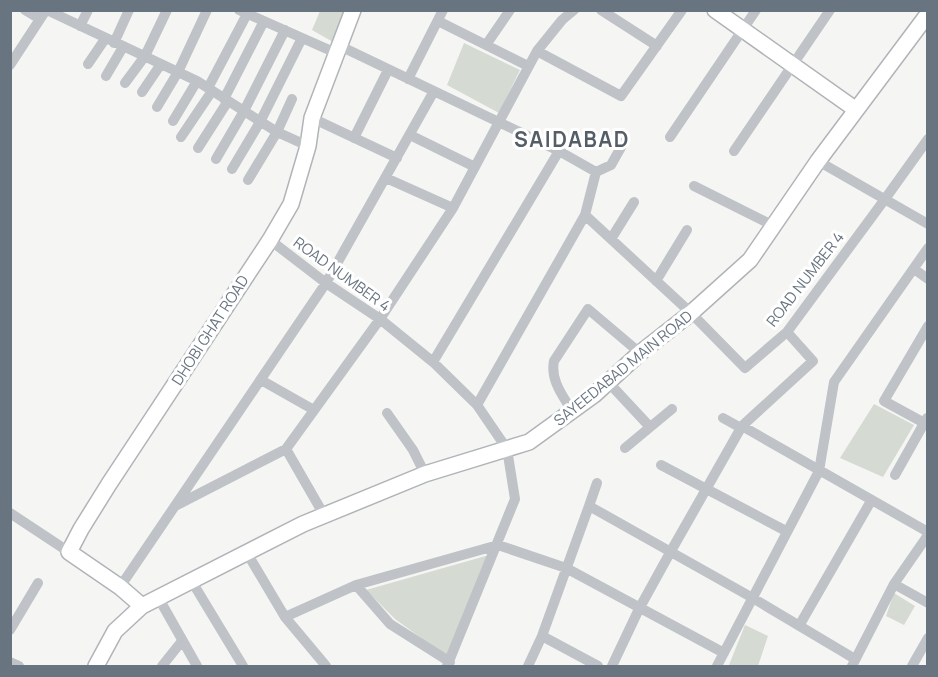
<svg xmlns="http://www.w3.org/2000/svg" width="938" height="677" viewBox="0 0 938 677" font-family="Manrope,sans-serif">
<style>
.green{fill:#d5dad3}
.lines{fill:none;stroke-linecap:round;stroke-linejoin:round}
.secondary-casing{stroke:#b0b4b8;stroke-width:18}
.street{stroke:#bfc2c6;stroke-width:10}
.secondary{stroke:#fff;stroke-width:15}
.labels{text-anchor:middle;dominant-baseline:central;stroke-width:6;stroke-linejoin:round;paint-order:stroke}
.street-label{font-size:15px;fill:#687480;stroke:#fff}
.district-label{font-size:21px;font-weight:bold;letter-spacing:1.5px;fill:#555e66;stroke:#fff}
</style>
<rect width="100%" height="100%" fill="#f5f6f3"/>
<path class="green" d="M 320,11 L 344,11 L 333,42 L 312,30 Z
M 464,43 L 520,70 L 499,113 L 447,85 Z
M 874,404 L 914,425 L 883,477 L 840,458 Z
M 489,555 L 446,656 L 395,619 L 366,590 Z
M 894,593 L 915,606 L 904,625 L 886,616 Z
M 745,625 L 768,636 L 758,666 L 729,665 Z"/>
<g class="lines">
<g class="secondary-casing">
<path id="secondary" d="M 715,10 L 855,109
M 142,606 L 120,587 L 69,552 L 81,529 L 109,484 L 270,240 L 291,204 L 308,146 L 312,118 L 353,10
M 96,666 L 115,631 L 142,606 L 303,524 L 425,474 L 529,442 L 594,395 L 640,353 L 691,313 L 750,260 L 818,161 L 928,14"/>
</g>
<path class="street" d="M 25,10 L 40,19
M 47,10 L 197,81 L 277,132 L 308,146
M 239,10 L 336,53
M 601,10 L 657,46
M 438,21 L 528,66
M 80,26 L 88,10
M 114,43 L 129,10
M 486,45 L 510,10
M 340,46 L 559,151 L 596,172 L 585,215 L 691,313 L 745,368 L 787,332 L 885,199 L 928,139
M 537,51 L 621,96 L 682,10
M 88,64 L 105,39
M 10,65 L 46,10
M 106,76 L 123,47
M 408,79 L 443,10
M 125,83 L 145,56 L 167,10
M 208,88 L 247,14
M 142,92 L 161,64
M 224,99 L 264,21
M 157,107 L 178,72 L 207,10
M 312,118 L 397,158
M 173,121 L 197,81
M 410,135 L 475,167
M 181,137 L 212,91
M 670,137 L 756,10
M 354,138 L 388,70
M 198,148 L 228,101
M 734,151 L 830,10
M 216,159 L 244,111 L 285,30
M 818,161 L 928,224
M 232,169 L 260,122 L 302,38
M 596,172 L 611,165 L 624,142
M 386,178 L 453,208
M 248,180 L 277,132 L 292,99
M 694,186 L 774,226
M 611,239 L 634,202
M 270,240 L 326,283 L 380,319 L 433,362 L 477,405 L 507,449 L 515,499 L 447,666
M 914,269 L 928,279
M 656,281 L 687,230
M 928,326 L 884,401 L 928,425
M 433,362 L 559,151
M 261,380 L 314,410
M 609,383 L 650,427
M 477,405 L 585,215
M 572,411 C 563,396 550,380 554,361 L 588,309 L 640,353
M 387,413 L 413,450 L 425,474
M 723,418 L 741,428
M 742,426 L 928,532
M 625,448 L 672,409
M 286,449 L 324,515
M 661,465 L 786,531
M 895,475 L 927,418
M 177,505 L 286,449 L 380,319 L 453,208 L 537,51 L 562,20 L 574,10
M 589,506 L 597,483
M 10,513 L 69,552
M 247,553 L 285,617 L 326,666
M 191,580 L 243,666
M 894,584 L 928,603
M 356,585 L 390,624 L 450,662
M 120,587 L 326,283 L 434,91
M 158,597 L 197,666
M 285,617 L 356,585 L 498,545 L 566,568 L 724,653
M 799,626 L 871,501
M 10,630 L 38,583
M 542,636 L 598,666
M 10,662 L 19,666
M 162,666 L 182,641
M 528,666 L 542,636 L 589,506 L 751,597 L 855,659
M 612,666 L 639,609 L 671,551 L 742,426 L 813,361 L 787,332
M 717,666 L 819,471 L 834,382 L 928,248
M 852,666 L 894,584 L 928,535
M 912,666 L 928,638"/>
<use href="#secondary" class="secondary"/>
</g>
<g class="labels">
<g class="street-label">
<text transform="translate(342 274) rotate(36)">ROAD NUMBER 4</text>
<text transform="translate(805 279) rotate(-52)">ROAD NUMBER 4</text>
<text transform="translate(210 330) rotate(-57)">DHOBI GHAT ROAD</text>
<text transform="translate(623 368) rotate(-39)">SAYEEDABAD MAIN ROAD</text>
</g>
<g class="district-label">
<text x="572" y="139">SAIDABAD</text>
</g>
</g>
<rect width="938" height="677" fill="none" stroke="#687480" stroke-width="24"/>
</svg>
